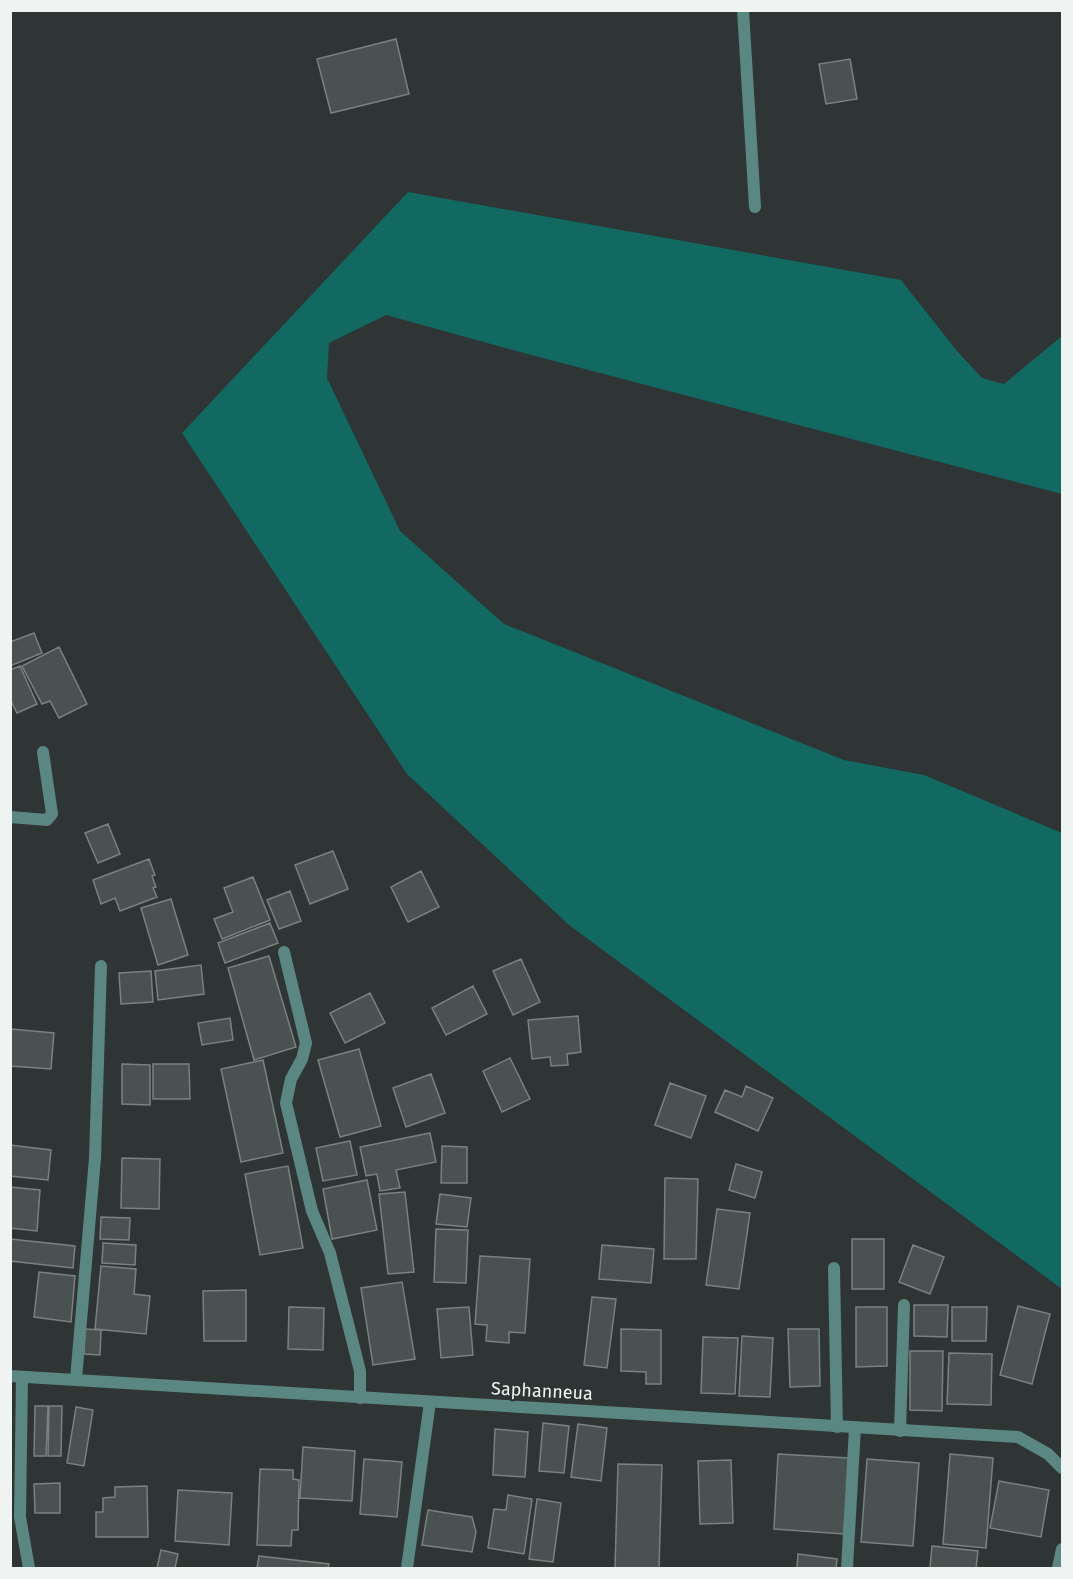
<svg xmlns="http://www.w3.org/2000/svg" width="1073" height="1579" viewBox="0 0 1073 1579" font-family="'Fira Sans',sans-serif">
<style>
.green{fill:#116961}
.building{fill:#495250;stroke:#798280;stroke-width:1.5}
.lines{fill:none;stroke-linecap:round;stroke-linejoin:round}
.service{stroke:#5a8782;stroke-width:12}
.minor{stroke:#5a8782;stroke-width:12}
.labels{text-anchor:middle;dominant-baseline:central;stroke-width:4.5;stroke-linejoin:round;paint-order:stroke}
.street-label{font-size:18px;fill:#eff4f3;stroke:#2e3534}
</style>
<rect width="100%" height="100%" fill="#2e3534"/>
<path class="green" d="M 408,192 L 901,280 L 957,351 L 982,378 L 1004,384 L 1062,336 L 1062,494 L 520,352 L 386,315 L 329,343 L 327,378 L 400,531 L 504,624 L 844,760 L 924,775 L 1062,833 L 1062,1289 L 569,925 L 407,774 L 182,433 Z"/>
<path class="building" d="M 396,39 L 409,94 L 331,113 L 317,59 Z
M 850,59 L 857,99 L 826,104 L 819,64 Z
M 34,633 L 42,653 L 10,666 L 10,642 Z
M 59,647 L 87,704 L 59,718 L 50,701 L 42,704 L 22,666 Z
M 20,666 L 37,704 L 17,713 L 10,699 L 10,670 Z
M 108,824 L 120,854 L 98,863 L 85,833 Z
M 333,851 L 348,889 L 310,904 L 295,865 Z
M 149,859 L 155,875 L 152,876 L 156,887 L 153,888 L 157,897 L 120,911 L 115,898 L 101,904 L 93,880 Z
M 421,871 L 439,907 L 408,922 L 391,887 Z
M 253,877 L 270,920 L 222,939 L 214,919 L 233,912 L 224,888 Z
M 290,891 L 301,921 L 279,929 L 267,900 Z
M 171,899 L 188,955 L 158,965 L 141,908 Z
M 270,923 L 278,943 L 225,963 L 218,943 Z
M 269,956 L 296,1047 L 254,1060 L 228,968 Z
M 521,959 L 540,1002 L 513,1015 L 493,971 Z
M 201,965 L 204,994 L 158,1000 L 155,971 Z
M 151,971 L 153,1002 L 121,1004 L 119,973 Z
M 473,986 L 487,1014 L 446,1035 L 432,1008 Z
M 370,993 L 385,1023 L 345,1043 L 330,1013 Z
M 578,1016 L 581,1052 L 567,1054 L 568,1065 L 551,1066 L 550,1057 L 532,1059 L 528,1020 Z
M 230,1018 L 233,1040 L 202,1045 L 198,1023 Z
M 11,1029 L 54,1033 L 51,1069 L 10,1066 Z
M 359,1049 L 381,1126 L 340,1137 L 318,1060 Z
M 510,1058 L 530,1099 L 502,1112 L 483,1071 Z
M 263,1060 L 283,1153 L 241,1162 L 221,1069 Z
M 122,1064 L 150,1065 L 150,1105 L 122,1104 Z
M 153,1064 L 189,1064 L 190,1099 L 153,1099 Z
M 431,1074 L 445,1113 L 406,1127 L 393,1088 Z
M 670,1083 L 706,1096 L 691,1138 L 655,1125 Z
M 746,1086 L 773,1098 L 758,1131 L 715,1112 L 725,1090 L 742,1097 Z
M 430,1133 L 436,1162 L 396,1170 L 400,1188 L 380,1191 L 377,1174 L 366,1176 L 360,1147 Z
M 350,1141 L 357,1175 L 323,1181 L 316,1148 Z
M 10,1145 L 51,1150 L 48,1180 L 10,1176 Z
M 442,1146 L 467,1147 L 467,1183 L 441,1183 Z
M 122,1158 L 160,1159 L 159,1209 L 121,1208 Z
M 736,1164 L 762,1172 L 755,1198 L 729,1190 Z
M 288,1166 L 303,1248 L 260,1255 L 245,1174 Z
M 665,1178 L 698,1179 L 696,1259 L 664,1259 Z
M 367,1180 L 377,1230 L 332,1239 L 323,1189 Z
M 10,1187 L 40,1190 L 37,1231 L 10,1228 Z
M 405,1192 L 414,1272 L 388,1274 L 379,1194 Z
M 440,1194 L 471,1198 L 467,1227 L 436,1224 Z
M 717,1209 L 750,1213 L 739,1289 L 706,1285 Z
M 101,1217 L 130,1218 L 129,1240 L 100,1239 Z
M 436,1229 L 468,1230 L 466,1283 L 434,1282 Z
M 10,1239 L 75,1246 L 73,1268 L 10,1261 Z
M 852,1239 L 884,1239 L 884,1289 L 852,1289 Z
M 103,1243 L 136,1245 L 135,1265 L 102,1263 Z
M 602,1245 L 654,1249 L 651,1283 L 599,1279 Z
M 913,1245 L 944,1257 L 930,1294 L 899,1282 Z
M 480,1256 L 530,1259 L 525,1333 L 509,1332 L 509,1343 L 486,1341 L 487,1325 L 475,1324 Z
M 101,1266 L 136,1269 L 134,1294 L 150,1296 L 146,1334 L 95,1329 Z
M 39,1272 L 75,1276 L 71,1322 L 34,1317 Z
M 402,1282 L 415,1359 L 373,1365 L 361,1288 Z
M 246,1290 L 246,1341 L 204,1341 L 203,1291 Z
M 592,1297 L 616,1299 L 607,1368 L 584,1365 Z
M 914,1305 L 948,1305 L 947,1337 L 914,1336 Z
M 1018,1306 L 1050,1314 L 1032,1384 L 1000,1375 Z
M 289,1307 L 324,1308 L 323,1350 L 288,1349 Z
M 469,1307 L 473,1355 L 441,1358 L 437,1309 Z
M 856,1307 L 887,1307 L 887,1366 L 856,1367 Z
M 952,1307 L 987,1307 L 986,1341 L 952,1341 Z
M 85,1329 L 101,1330 L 100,1355 L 84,1354 Z
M 621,1329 L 661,1330 L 661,1384 L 646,1384 L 646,1372 L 621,1371 Z
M 788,1329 L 819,1329 L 820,1386 L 790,1387 Z
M 742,1336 L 773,1338 L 770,1397 L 739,1396 Z
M 703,1337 L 738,1338 L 735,1394 L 701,1393 Z
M 910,1351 L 943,1351 L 942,1411 L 910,1410 Z
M 949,1353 L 992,1354 L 991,1405 L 947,1404 Z
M 35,1406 L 48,1406 L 46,1456 L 34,1456 Z
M 49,1406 L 62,1406 L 61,1456 L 48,1456 Z
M 76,1407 L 93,1410 L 84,1466 L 67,1463 Z
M 543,1423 L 569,1426 L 564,1473 L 539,1471 Z
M 578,1424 L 607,1428 L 601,1481 L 571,1477 Z
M 495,1429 L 528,1432 L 525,1477 L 493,1475 Z
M 303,1447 L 355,1451 L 352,1501 L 300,1498 Z
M 778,1454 L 849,1458 L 844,1534 L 774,1529 Z
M 950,1454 L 993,1458 L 986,1548 L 943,1544 Z
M 364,1459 L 402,1462 L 397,1517 L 360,1514 Z
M 867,1459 L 919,1463 L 913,1546 L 861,1542 Z
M 731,1460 L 733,1523 L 700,1524 L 698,1461 Z
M 618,1464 L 662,1465 L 659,1568 L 615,1568 Z
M 260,1469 L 293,1470 L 293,1479 L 299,1480 L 298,1530 L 292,1530 L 291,1546 L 257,1545 Z
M 999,1481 L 1049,1490 L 1041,1537 L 990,1528 Z
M 60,1483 L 60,1513 L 35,1513 L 34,1484 Z
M 147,1486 L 148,1537 L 96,1537 L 96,1512 L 103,1512 L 103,1498 L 115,1497 L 115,1487 Z
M 178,1490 L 232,1493 L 229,1545 L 175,1541 Z
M 508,1495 L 532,1499 L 524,1554 L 488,1548 L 494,1509 L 506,1510 Z
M 537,1499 L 561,1503 L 553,1562 L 529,1559 Z
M 428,1510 L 472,1517 L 476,1532 L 472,1552 L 422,1545 Z
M 932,1546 L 978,1551 L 976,1568 L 930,1568 Z
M 161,1550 L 178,1554 L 175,1568 L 157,1568 Z
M 798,1554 L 837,1559 L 836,1568 L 797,1568 Z
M 259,1556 L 329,1564 L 328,1568 L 257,1568 Z"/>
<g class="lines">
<path class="service" d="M 743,10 L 755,207
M 10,817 L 47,820 L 52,814 L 43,752
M 284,952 L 306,1043 L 302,1059 L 291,1079 L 286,1103 L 312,1211 L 330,1253 L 360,1371 L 360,1398
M 834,1268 L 837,1427
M 22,1377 L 20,1517 L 29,1568
M 76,1379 L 95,1158 L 101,966
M 900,1431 L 904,1305
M 407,1568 L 430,1402
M 847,1568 L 855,1428"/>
<path class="minor" d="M 10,1376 L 1018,1437 L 1048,1454 L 1062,1468
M 1058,1568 L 1062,1549"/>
</g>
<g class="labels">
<g class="street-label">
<text transform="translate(542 1391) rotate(3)">Saphanneua</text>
</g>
</g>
<rect width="1073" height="1579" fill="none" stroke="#eff4f3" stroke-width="24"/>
</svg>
